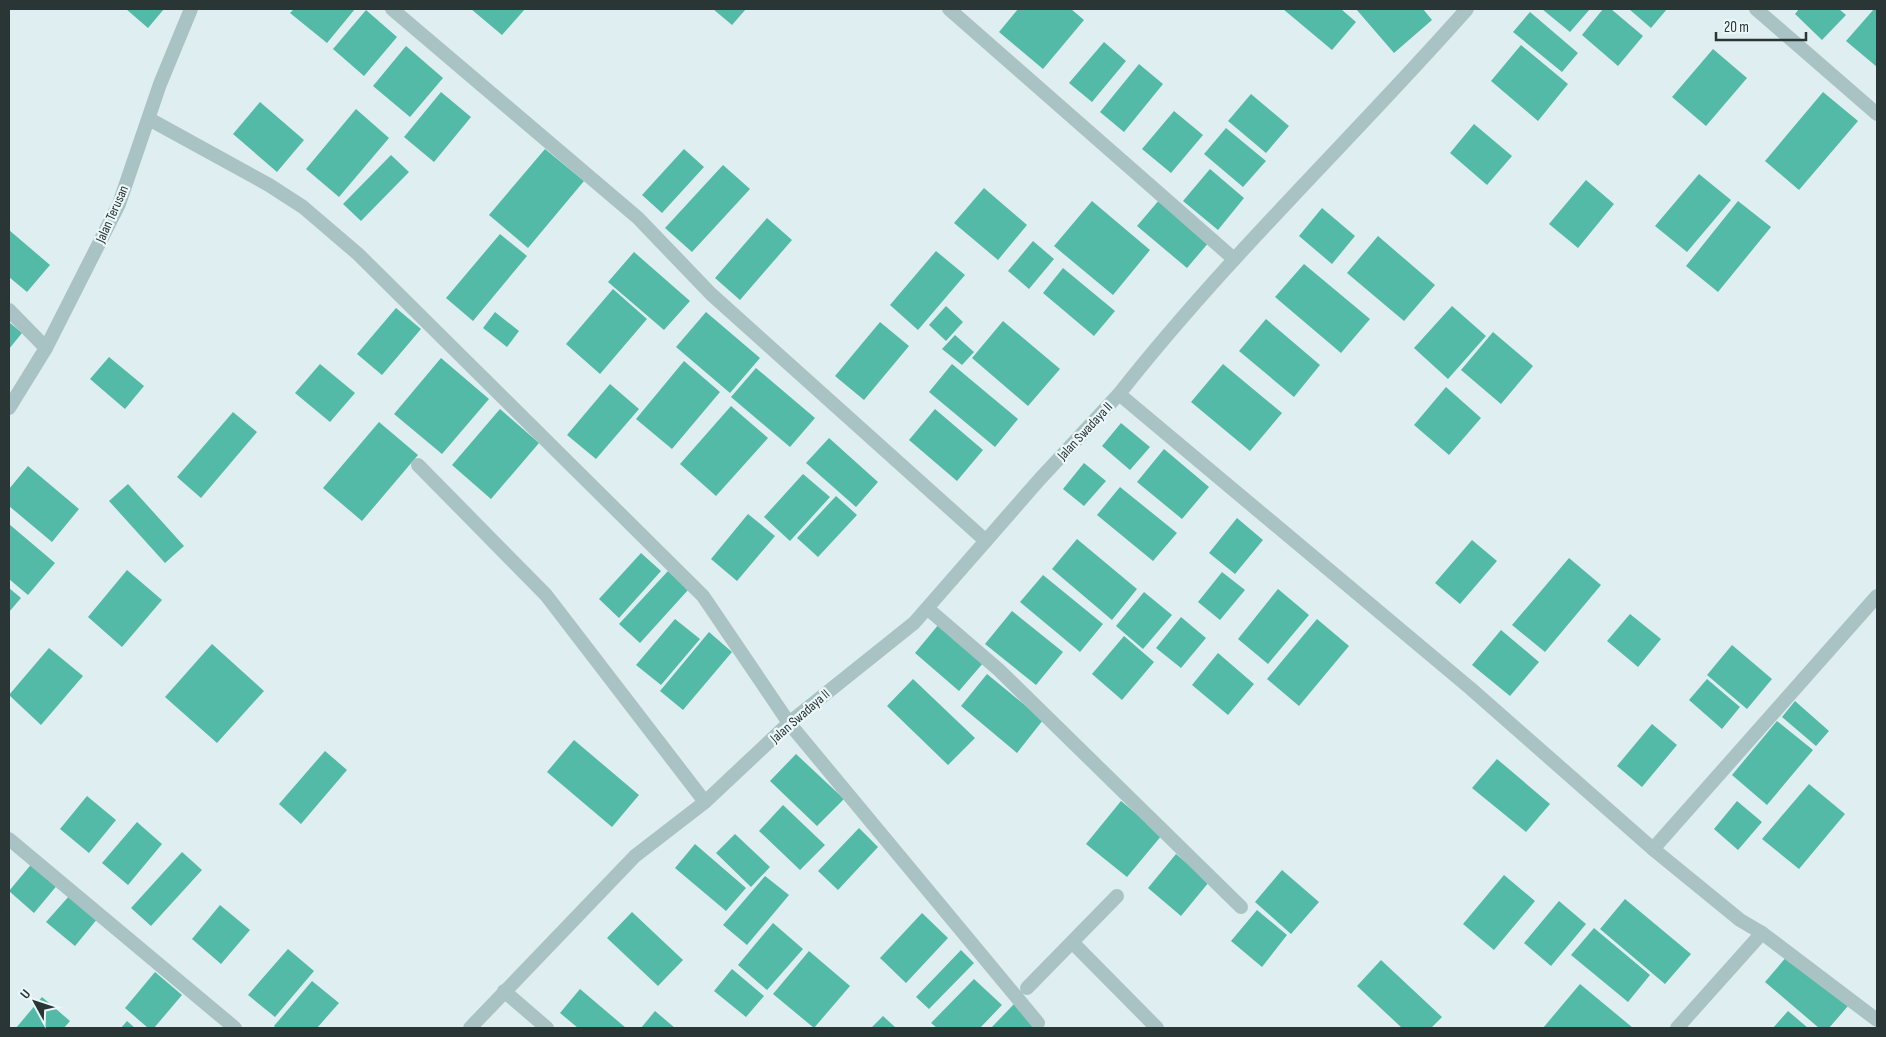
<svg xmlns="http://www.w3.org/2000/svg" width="1886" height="1037" viewBox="0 0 1886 1037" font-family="'Sofia Sans Condensed',sans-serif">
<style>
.building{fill:#54baa8}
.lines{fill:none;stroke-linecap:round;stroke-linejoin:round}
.minor{stroke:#a9c3c5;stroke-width:14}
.tertiary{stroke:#a9c3c5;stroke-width:14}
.labels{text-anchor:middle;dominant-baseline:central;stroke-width:4.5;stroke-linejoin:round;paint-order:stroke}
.street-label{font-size:14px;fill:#2a3635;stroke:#ebf7f8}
</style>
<rect width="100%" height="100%" fill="#dfeef0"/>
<path class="building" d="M 126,9 L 164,9 L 148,28 Z
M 294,9 L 355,9 L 327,43 L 290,13 Z
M 471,9 L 525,9 L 502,35 Z
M 713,9 L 746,9 L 732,25 Z
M 1018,9 L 1071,9 L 1084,20 L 1043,69 L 999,32 Z
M 1283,9 L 1341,9 L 1356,22 L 1332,50 Z
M 1356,9 L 1423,9 L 1432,20 L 1394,53 Z
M 1542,9 L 1590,9 L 1570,32 Z
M 1603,9 L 1611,9 L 1643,36 L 1618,66 L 1582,35 Z
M 1629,9 L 1667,9 L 1651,28 Z
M 1799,9 L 1839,9 L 1846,15 L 1822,40 L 1795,14 Z
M 1874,9 L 1877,9 L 1877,67 L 1846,41 Z
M 366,10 L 397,37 L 364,76 L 333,49 Z
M 1530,12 L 1578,53 L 1562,72 L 1513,32 Z
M 1104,42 L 1126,61 L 1092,102 L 1069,83 Z
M 1521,45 L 1568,84 L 1538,121 L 1491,81 Z
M 406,46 L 443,78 L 410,117 L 373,86 Z
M 1713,49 L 1747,78 L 1706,126 L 1672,97 Z
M 1139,64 L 1163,84 L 1124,132 L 1100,112 Z
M 441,92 L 471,117 L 434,162 L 404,137 Z
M 1823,92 L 1858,121 L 1799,190 L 1765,161 Z
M 1251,94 L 1289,126 L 1266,153 L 1228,121 Z
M 260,102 L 304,140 L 277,172 L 233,134 Z
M 356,109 L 389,138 L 339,197 L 306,169 Z
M 1174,111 L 1203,135 L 1171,173 L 1142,149 Z
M 1474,124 L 1512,156 L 1487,185 L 1450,153 Z
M 1226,128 L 1266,161 L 1243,187 L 1204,154 Z
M 545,149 L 584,181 L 528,248 L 489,215 Z
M 684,149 L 704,167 L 662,213 L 642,195 Z
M 391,155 L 409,172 L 361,221 L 343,204 Z
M 723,165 L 750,189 L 692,252 L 665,228 Z
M 1210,169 L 1244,198 L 1218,230 L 1183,201 Z
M 1699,174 L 1731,200 L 1687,252 L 1655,226 Z
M 1586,180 L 1614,204 L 1578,248 L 1549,224 Z
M 984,188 L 1027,225 L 998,260 L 954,223 Z
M 1160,199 L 1210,241 L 1187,268 L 1137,226 Z
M 1092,201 L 1150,250 L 1113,295 L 1054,246 Z
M 1738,201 L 1771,227 L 1718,292 L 1686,266 Z
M 1322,208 L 1355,236 L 1332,264 L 1299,236 Z
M 767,218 L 792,240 L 740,300 L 715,278 Z
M 9,230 L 50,265 L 27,292 L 9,277 Z
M 500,234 L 527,256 L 473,321 L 446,298 Z
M 1378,236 L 1435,285 L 1404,321 L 1347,273 Z
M 1033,241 L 1054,259 L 1029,289 L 1008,271 Z
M 936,251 L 965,275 L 918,330 L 890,305 Z
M 634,252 L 690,301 L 664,330 L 608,282 Z
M 1304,264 L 1370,319 L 1341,353 L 1275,297 Z
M 1063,268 L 1115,311 L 1094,336 L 1043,293 Z
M 613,289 L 647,319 L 600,374 L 566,344 Z
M 946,306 L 963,322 L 946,341 L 929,325 Z
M 1452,306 L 1486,336 L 1448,379 L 1414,348 Z
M 396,308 L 421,329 L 382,375 L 357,354 Z
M 495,312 L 519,331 L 507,347 L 483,328 Z
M 706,312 L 760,358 L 730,393 L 676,347 Z
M 1266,319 L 1320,365 L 1294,397 L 1239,351 Z
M 1003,321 L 1060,369 L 1028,406 L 972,358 Z
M 9,322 L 22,333 L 9,349 Z
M 880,322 L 909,346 L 864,400 L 835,376 Z
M 1493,332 L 1533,366 L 1501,404 L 1461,370 Z
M 955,335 L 974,352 L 962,365 L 942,349 Z
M 109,357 L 144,386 L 125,409 L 90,379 Z
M 441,358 L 489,399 L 442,454 L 394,414 Z
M 684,361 L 720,392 L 672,449 L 636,419 Z
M 320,364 L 355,393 L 330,422 L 295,393 Z
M 952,364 L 1018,419 L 995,447 L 929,392 Z
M 1223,364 L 1282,413 L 1250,451 L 1191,402 Z
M 756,368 L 815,418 L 790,447 L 731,397 Z
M 610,384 L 639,409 L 596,459 L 567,435 Z
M 1446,387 L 1481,418 L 1449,455 L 1414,425 Z
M 731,406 L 768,438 L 716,496 L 680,464 Z
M 500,409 L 539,443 L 491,499 L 452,465 Z
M 935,409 L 983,450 L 957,481 L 909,440 Z
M 233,412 L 257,432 L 201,498 L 177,477 Z
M 379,422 L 418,455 L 362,521 L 323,488 Z
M 1121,423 L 1150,447 L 1130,470 L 1102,446 Z
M 829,438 L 878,482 L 856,507 L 806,463 Z
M 1164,449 L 1209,487 L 1182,519 L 1137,482 Z
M 1084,463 L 1106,481 L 1084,506 L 1063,489 Z
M 28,466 L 79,509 L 52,542 L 9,506 L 9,489 Z
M 803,474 L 830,497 L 790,541 L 764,517 Z
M 128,484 L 184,546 L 165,563 L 109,501 Z
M 1120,487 L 1177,533 L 1153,561 L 1097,515 Z
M 836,496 L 857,515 L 818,557 L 797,538 Z
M 748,514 L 775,536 L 737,581 L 711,559 Z
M 1237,518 L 1263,540 L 1235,574 L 1209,553 Z
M 9,524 L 55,563 L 28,595 L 9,579 Z
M 1077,539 L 1137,589 L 1112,620 L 1052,569 Z
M 1472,540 L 1497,561 L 1460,604 L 1435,583 Z
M 641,553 L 661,571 L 619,618 L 599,599 Z
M 1569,558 L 1601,585 L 1545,652 L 1512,625 Z
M 127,570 L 162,600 L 122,647 L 88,617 Z
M 668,571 L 688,590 L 640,643 L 619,624 Z
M 1222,572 L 1245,590 L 1220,620 L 1198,602 Z
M 1043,575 L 1103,624 L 1080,652 L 1020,602 Z
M 9,588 L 21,598 L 9,612 Z
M 1278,589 L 1309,615 L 1268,664 L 1238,639 Z
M 1144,592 L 1172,615 L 1143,649 L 1116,626 Z
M 1012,611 L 1063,652 L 1036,685 L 985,644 Z
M 1630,614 L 1661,639 L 1638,667 L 1607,641 Z
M 1181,617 L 1206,638 L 1181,668 L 1156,648 Z
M 675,619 L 700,639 L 661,685 L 636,665 Z
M 1317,619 L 1349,646 L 1299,706 L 1267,679 Z
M 939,624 L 984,662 L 959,691 L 915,653 Z
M 1501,630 L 1539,662 L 1510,696 L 1472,665 Z
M 709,632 L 732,652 L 683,710 L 660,691 Z
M 1124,636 L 1154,662 L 1122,700 L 1092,674 Z
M 212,644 L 264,691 L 217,743 L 165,697 Z
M 1732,645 L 1772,679 L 1747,709 L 1707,675 Z
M 49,648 L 83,676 L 41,725 L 9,695 Z
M 1218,653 L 1254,684 L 1228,715 L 1192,685 Z
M 987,674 L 1043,720 L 1017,753 L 961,706 Z
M 913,679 L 975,738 L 948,765 L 887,706 Z
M 1707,679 L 1740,707 L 1722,729 L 1689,700 Z
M 1795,701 L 1829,731 L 1816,746 L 1782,717 Z
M 1777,721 L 1813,750 L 1767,805 L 1732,775 Z
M 1652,724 L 1677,745 L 1642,787 L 1617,766 Z
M 574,740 L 639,795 L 612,827 L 547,772 Z
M 325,751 L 347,770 L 301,824 L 279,804 Z
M 796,754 L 844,799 L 817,826 L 770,781 Z
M 1497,759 L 1550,804 L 1526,832 L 1472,788 Z
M 1809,784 L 1845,814 L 1799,869 L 1762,839 Z
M 87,796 L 116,820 L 89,853 L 60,829 Z
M 1121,801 L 1162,835 L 1127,877 L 1086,844 Z
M 1737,801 L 1762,822 L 1738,850 L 1714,829 Z
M 783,805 L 825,845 L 800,870 L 759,831 Z
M 137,822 L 162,844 L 128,885 L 102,863 Z
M 859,828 L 878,847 L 838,890 L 818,871 Z
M 735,834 L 770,867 L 751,887 L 716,853 Z
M 695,844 L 746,888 L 726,911 L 675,868 Z
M 182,852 L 202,870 L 151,926 L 131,908 Z
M 1176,854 L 1209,882 L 1181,916 L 1148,888 Z
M 34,861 L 59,883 L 34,913 L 9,891 Z
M 1282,870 L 1319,902 L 1291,934 L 1255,902 Z
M 1504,875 L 1535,901 L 1494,950 L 1463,924 Z
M 765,876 L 789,895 L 747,945 L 723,925 Z
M 70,895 L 98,918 L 75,946 L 46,922 Z
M 1625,899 L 1691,954 L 1665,984 L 1600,929 Z
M 1559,901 L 1586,924 L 1551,966 L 1524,943 Z
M 220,905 L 250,930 L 221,964 L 192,939 Z
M 1257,910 L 1287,935 L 1262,967 L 1231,941 Z
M 632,912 L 683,960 L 658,986 L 607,938 Z
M 922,913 L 948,938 L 906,983 L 880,958 Z
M 773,923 L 803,949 L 767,990 L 738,965 Z
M 1594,928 L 1650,975 L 1628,1002 L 1571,955 Z
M 288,949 L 314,971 L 275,1017 L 248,995 Z
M 961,950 L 974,963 L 929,1009 L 916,997 Z
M 809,951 L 850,986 L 814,1028 L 773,994 Z
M 1788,955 L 1848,1006 L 1829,1028 L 1819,1028 L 1765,982 Z
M 1381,960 L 1442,1017 L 1431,1028 L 1402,1028 L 1357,986 Z
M 732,969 L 764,996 L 746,1017 L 714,991 Z
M 155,972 L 182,995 L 154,1028 L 148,1028 L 125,1008 Z
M 974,979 L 1002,1005 L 980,1028 L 937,1028 L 931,1023 Z
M 312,981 L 339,1003 L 317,1028 L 276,1028 L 274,1026 Z
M 1580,984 L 1633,1028 L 1543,1028 Z
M 580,989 L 626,1028 L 578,1028 L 560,1013 Z
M 42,997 L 70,1021 L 64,1028 L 16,1028 Z
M 1014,1004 L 1039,1028 L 991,1028 Z
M 655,1011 L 675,1028 L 641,1028 Z
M 1788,1011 L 1808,1028 L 1773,1028 Z
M 883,1016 L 896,1028 L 871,1028 Z
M 127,1021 L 135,1028 L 121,1028 Z"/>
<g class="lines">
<path class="minor" d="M 392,9 L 638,218 L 711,294 L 986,541
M 949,9 L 1234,259
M 1756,9 L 1877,114
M 149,119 L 269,185 L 303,207 L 358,254 L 703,596 L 789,723 L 1038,1023
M 9,310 L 46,348
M 9,408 L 46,348 L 119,204 L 160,84 L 191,9
M 418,465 L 546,595 L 705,802
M 927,608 L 999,670 L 1241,907
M 9,839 L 235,1028
M 1653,849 L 1877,596
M 1762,933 L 1877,1020
M 1072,942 L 1157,1028
M 1027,988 L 1117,896
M 504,991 L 547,1028
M 470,1028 L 635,856 L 705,802 L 789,723 L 914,623 L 1039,480 L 1119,394"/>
<path class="tertiary" d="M 1467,9 C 1352,139 1226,258 1119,394 L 1470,688 L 1653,849 L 1740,920 L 1762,933 L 1677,1028"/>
</g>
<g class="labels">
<g class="street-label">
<text transform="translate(112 214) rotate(-66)">Jalan Terusan</text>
<text transform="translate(1085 431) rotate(-47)">Jalan Swadaya II</text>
<text transform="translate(800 716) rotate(-41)">Jalan Swadaya II</text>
</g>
</g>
<rect width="1886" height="1037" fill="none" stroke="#2a3635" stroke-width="20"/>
<g transform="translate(35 1002) rotate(310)" stroke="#ebf7f8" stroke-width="4" paint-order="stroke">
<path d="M0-4L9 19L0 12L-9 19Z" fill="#2a3635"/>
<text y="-8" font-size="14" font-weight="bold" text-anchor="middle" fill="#2a3635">U</text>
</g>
<path d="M1716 32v8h90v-8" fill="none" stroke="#2a3635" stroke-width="2.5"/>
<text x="1724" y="32" font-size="15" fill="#2a3635" stroke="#ebf7f8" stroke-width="4" paint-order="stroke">20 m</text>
</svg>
